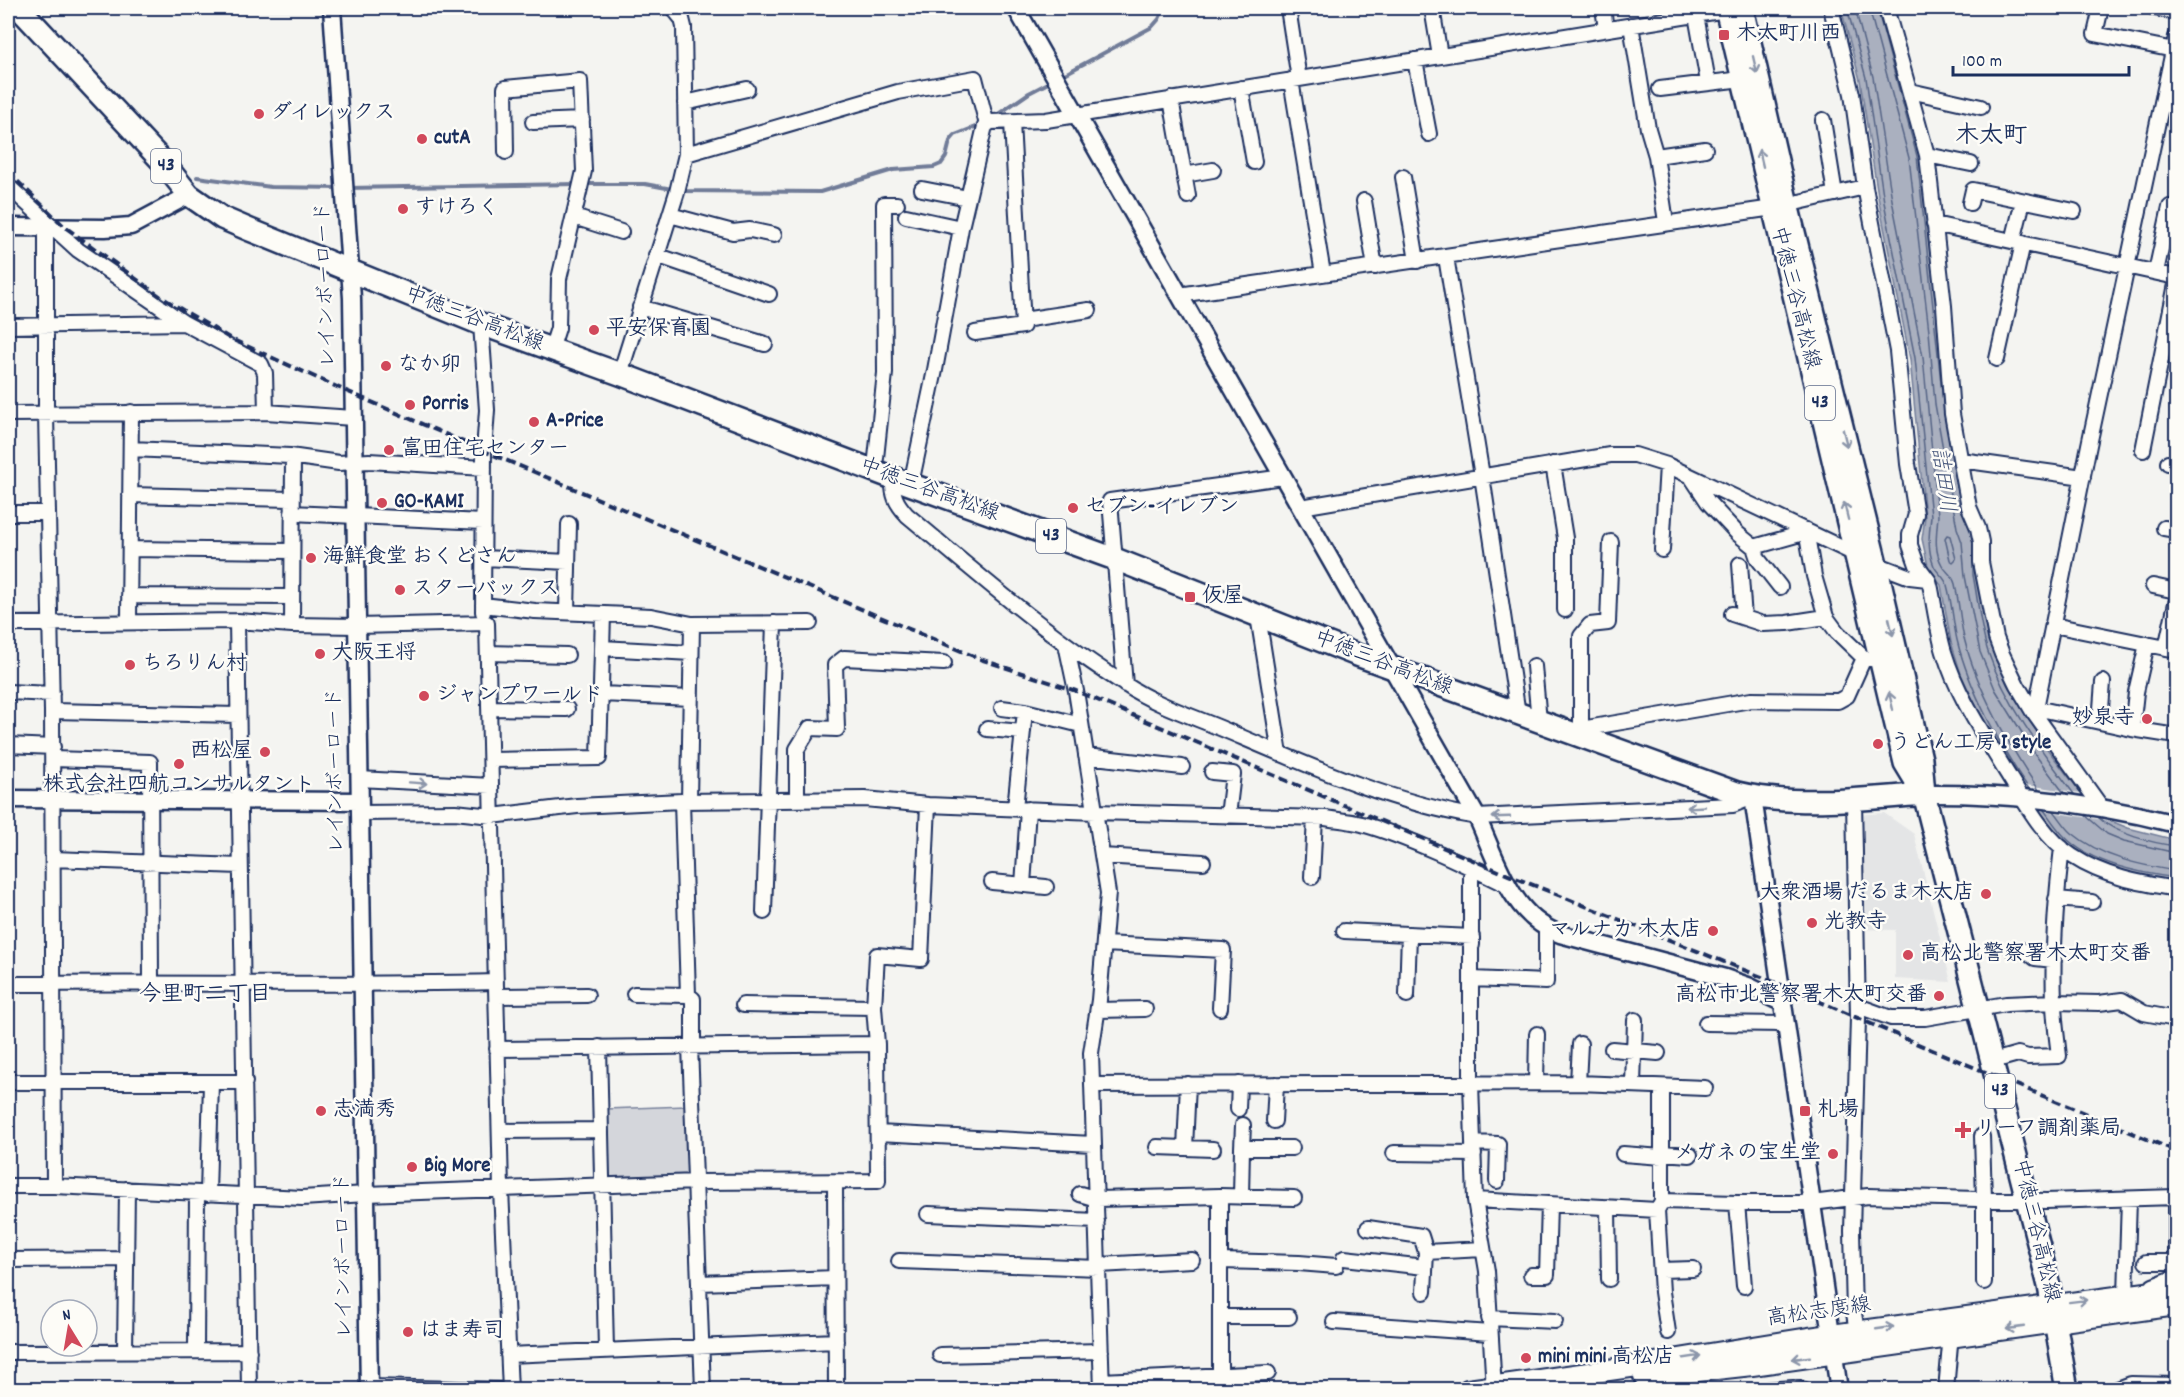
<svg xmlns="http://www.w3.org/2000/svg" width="2184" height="1397" viewBox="0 0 2184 1397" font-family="Dekko,'Klee One',sans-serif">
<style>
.built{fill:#e4e5e6}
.green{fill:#d4d6db;stroke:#78829c;stroke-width:1.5}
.water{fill:#aab0bf;stroke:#717c98;stroke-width:1.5}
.pier{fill:#f4f4f1}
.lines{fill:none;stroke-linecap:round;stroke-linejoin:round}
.shore{stroke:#546385;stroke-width:1.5}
.stream{stroke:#717c98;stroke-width:4}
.minor-casing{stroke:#1b2f5e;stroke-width:18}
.tertiary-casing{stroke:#1b2f5e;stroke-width:21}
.secondary-casing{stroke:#1b2f5e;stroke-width:24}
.primary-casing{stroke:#1b2f5e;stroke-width:26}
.minor{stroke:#fdfcf7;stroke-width:14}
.tertiary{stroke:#fdfcf7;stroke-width:16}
.secondary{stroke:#fdfcf7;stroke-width:20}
.primary{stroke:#fdfcf7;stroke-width:21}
.rail{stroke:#1b2f5e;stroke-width:4;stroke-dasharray:9 4.5;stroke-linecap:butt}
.oneway{stroke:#8c96aa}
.poi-dot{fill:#d1495b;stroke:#fdfcf7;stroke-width:2}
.labels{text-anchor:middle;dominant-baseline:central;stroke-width:5;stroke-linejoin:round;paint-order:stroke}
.shield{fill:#fdfcf7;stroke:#5f6c8c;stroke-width:1.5}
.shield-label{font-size:20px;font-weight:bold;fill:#1b2f5e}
.poi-label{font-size:21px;font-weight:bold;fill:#1b2f5e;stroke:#fdfcf7;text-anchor:start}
.street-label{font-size:21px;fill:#1b2f5e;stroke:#fdfcf7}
.water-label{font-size:22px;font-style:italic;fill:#46567b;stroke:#fdfcf7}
.neighbourhood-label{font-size:22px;font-weight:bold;fill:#1b2f5e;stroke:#fdfcf7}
.quarter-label{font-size:24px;font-weight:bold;fill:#1b2f5e;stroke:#fdfcf7}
</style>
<rect width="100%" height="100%" fill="#f4f4f1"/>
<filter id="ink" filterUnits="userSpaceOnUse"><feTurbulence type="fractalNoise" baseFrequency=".0167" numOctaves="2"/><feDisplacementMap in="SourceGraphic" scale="12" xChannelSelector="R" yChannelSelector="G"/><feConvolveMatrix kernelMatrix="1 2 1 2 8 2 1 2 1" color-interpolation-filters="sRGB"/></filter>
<g filter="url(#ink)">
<path class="built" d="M 1884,813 L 1914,834 L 1951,982 L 1895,979 L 1895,930 L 1858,929 L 1856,815 Z"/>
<path class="green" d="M 686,1106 L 688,1173 L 684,1178 L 613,1180 L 608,1175 L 606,1109 Z"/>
<path class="water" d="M 1841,8 L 1882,8 L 1923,155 L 1975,539 L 1994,649 L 2007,684 L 2048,750 L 2081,793 L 2111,821 L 2128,828 L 2176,840 L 2176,884 L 2140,879 L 2094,862 L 2060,841 L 2039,814 L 2014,777 L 1983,721 L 1961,674 L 1951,642 L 1941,585 L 1929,571 L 1922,539 L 1925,517 L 1910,359 L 1879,202 L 1860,80 Z"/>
<path class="pier" d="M 2019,784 L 2081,793 L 2110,821 L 2037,810 Z"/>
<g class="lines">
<path class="shore" d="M 1847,8 L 1866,78 L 1884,202 L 1915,358 L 1931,516 C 1929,534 1927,549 1934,566 C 1937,573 1945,577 1947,585 C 1952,603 1953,622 1957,640 C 1969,689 2000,747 2029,789
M 1855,8 L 1873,77 L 1892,200 L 1923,357 L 1938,515 C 1937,532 1933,549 1942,565 C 1946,572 1953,575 1955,584 C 1959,602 1960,620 1964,638 C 1977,689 2009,746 2039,790
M 1869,8 L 1909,158 L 1929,331 L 1935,404 L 1957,528 L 1962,542 L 1965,576 L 1980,652 L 1995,689 L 2037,757 L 2064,793
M 1877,8 L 1917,156 L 1944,411
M 1947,535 L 1950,536 L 1956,559 L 1953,562 L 1950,560 L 1945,538 Z
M 1973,563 L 1973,575 C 1978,600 1980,627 1988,652 C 2006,704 2041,750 2074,794
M 2044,810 C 2050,818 2056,828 2064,836 C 2090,864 2141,873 2176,878
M 2054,811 C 2060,818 2065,827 2072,833 C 2102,858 2140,865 2176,871
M 2085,815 L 2107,834 L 2124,841 L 2176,853
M 2099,818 C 2116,834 2152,843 2176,846"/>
<path class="stream" d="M 1061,76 L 1152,27 L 1159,19 L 1164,8
M 994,117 L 1029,93 L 1052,81
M 197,177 L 271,187 L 340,188
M 585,184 L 645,184 L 683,191 L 820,192 L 893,170 L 934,167 L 941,164 L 946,157 L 950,141 L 955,135 L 980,125
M 348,188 L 577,184"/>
<g class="minor-casing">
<path id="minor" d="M 1288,8 L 1299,79
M 1432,8 L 1440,56
M 1603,8 L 1606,29
M 1831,8 L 1852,94 L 1865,187 L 1897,351 L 1908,464 L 1916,514 L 1910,535 L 1910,545 L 1917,565 L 1929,581 L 1931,589 C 1935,610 1938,632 1944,652 C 1957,695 1982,732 2005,770 C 2024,800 2042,836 2072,856 C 2104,877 2140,883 2176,889
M 1886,8 L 1927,155 L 1944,306 L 1952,414 L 1969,507 L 1978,528 L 1981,542 L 1981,562 L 1996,638 L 2002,654 L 2017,685 L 2033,712 L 2102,808
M 2101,8 L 2095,34 L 2174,50
M 2154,8 L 2176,12
M 1696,15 L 1708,82
M 1631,25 L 1648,129 L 1656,156 L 1666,222
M 1415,60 L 1429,134
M 1291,80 L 1323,274
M 1241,88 L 1254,162
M 1660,89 L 1742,79
M 1910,91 L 1981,107
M 1171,99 L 1188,196
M 685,103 L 747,89
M 1823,120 L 1835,194
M 533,122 L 582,120
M 506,152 L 505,88 L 580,81 L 584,171 L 559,279 L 558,328 L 551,350
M 686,154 L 898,92 L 975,78 L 987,125
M 1927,155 L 1971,164
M 1656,156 L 1705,149
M 1184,175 L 1213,170
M 1403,177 L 1417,261
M 8,186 L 78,250 L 184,323 L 261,364 L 265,373 L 266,412
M 922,189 L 968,198
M 1364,201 L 1375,267
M 1970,203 L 1973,190 L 2074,211
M 670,215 L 733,232 L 750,230 L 774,235
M 906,216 L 961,228
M 574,217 L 621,232
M 1934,224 L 2176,277
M 46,227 L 46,414 L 52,711 L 54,1186
M 2013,241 L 2023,201
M 656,255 L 769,294
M 1446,257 L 1482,476 L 1518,714
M 2156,272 L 2170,207
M 1179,295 L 1773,208 L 1865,187
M 640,307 L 765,344
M 1023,320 L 1089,310
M 481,324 L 487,410 L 484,451 L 483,612
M 8,326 L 184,323
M 975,333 L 1023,326 L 1012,122
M 1997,359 L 2023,243
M 620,374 L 677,192 L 686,154 L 684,27 L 682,19 L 673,8
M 8,414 L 266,412 L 353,418
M 131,449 L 290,456 L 339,463 L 369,461 L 484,468
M 2143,450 L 2176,284
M 1961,460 L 2083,477
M 2168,463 L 2176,465
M 1553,464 L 1565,538 L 1565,610
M 873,470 L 876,458 L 885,373 L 884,204 L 897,204
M 893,478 C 892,495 896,503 907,515 C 978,574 1048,636 1126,685 C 1156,705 1192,716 1225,730 C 1307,765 1389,802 1477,817 L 1733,805 L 1753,797
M 1692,478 L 1708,502 L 1738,534 L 1754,547 L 1758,559 L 1780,587
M 911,484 L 935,370 L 961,228 L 985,126 L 991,122 L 1046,120 L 1732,9
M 130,495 L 292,499
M 1301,507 L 1610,455 L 1635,455 L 1667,465 L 1876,564 L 1910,577 L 1927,579
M 8,513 L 48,513
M 292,513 L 483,522
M 2164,528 L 2176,530
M 1806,530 L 1814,576 L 1826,617 L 1837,632 L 1864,658 L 1871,659
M 1754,547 L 1807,532
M 130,549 L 292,551
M 1662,550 L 1667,465
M 483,558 L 568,562
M 1740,564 L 1744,618
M 2153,586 L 2176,591
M 129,596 L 291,597
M 483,605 L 535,611 L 651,616 L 692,624 L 810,623
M 567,612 L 569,524
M 1732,614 L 1763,624 L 1787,623 L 1826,617
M 1258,616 L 1280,754
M 129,621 L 131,412
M 237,621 L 249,1390
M 8,624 L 237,621 L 292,625 L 357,626 L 487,623 L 501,1189 L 510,1390
M 292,625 L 293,457
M 2053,625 L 2176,650
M 1066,644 L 1076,691 L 1108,893 L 1099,1000 L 1091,1053 L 1102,1390
M 602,648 L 691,653
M 2166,648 L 2176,603
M 488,653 L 567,655
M 1534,666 L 1539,721
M 1125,685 L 1110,501 L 1283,477
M 8,692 L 52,694
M 601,694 L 691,698
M 489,708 L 567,709
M 1002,708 L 1025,711
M 2036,708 L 2132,729 L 2136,692 L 2147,644
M 52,711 L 238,715
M 2033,712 L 2036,708 L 2089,445 L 2176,37
M 2100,722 L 2103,682
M 987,729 L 1023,732
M 1581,729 L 1751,700 L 1838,701 L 1847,696 L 1864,658
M 2132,729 L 2176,736
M 1581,737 L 1581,636 L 1590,625 L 1608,623 L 1611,542
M 8,745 L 53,747
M 1086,756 L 1182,767
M 53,759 L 150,762 L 151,982
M 491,760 L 599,758 L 603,614
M 1212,772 L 1233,774 L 1228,816
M 359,779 L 491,786
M 1854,799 L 1858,1018 L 1852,1231 L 1854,1313 L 1857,1332
M 797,800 L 797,749 L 810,728 L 837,729 L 835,665 L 844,658 L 944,663
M 682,801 L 688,995
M 689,801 L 692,624
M 1015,808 L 1025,711 L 1081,725
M 360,813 L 455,812 L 492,816 L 577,806 L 682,801 L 865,799 L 928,805 L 1095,812 L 1325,818 C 1338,820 1350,821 1362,824 C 1409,837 1464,864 1508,886
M 1102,856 L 1203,862
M 53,859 L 240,866
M 1471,868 L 1471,1083 L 1475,1200 L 1487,1271 L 1494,1390
M 1312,877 L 1315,818
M 992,882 L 1046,887
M 1023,885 L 1028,809
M 2056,899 L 2092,902
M 764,912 L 774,623
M 1344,931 L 1472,937 L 1472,945
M 1104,944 L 1223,950 L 1220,1008
M 2013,950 L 2027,951 L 2035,958 L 2054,960
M 1472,979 L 1546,982 L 1546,929
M 8,984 C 170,982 333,986 496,982
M 634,994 L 688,995 L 693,999 L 693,1045
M 1407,995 L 1409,934
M 497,996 L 587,995
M 743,1005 L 874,1007
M 1858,1006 L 1891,1018 L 1925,1018 L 2006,1004 L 2054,1002 L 2099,1003 L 2122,1000 L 2144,1013 L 2176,1019
M 1098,1010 L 1145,1009
M 1706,1023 L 1785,1024
M 877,1044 L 874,1007 L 877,955 L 921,959 L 928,805
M 690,1046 L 703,1390
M 599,1047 L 606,1350
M 1612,1049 L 1658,1053
M 1993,1061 L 2018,1054 L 2028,1057 L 2059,1056 C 2057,1038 2054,1019 2054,1001 C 2052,950 2056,898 2062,848
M 8,1082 L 245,1082
M 1536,1083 L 1537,1034
M 1578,1083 L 1580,1044
M 1092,1085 L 1578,1083 L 1705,1088
M 1633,1085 L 1635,1020
M 1662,1087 L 1662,1201 L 1737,1203 L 1812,1203 L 1868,1196 L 2046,1201 L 2176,1197
M 1238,1109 L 1239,1084
M 1274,1121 L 1276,1084
M 500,1131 L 601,1130
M 878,1133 L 1093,1144
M 1982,1136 L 1984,1199 L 1984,1282
M 1473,1143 L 1498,1144 L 1497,1181
M 1157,1147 L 1213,1149
M 1185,1148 L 1188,1084
M 1242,1148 L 1243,1125
M 1394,1153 L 1474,1154
M 1662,1153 L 1690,1155
M 1623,1154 L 1662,1157
M 835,1183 L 836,1390
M 8,1186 L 54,1186 L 302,1198 L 366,1194 L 697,1182 L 878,1181 L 877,1044 L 497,1049
M 208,1194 L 211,1082
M 1080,1194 L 1097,1199 L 1220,1196 L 1294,1198
M 1220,1196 L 1220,1377
M 1241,1197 L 1242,1148 L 1292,1148
M 2129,1199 L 2126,1295 L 2135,1292
M 1475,1200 L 1657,1210 L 1662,1201
M 1737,1203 L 1744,1286
M 1608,1207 L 1609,1279
M 1657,1210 L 1662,1292 L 1668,1332
M 928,1214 L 1097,1221
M 1368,1228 L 1421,1236 L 1426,1252
M 1344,1258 L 1425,1267
M 8,1260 L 126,1259
M 899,1261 L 1099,1268
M 1220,1261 L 1299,1263 L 1336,1266
M 2146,1262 L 2176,1262
M 1099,1265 L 1192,1260
M 1661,1270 L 1693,1269
M 1531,1275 L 1547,1275 L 1549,1204
M 2176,1277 L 2176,1197
M 700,1283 L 835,1278
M 2153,1286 L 2176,1277
M 1424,1292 L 1426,1252 L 1483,1249
M 1220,1317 L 1289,1317
M 1489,1318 L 1555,1321
M 1334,1322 L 1490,1333
M 125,1351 L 127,1189
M 196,1351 L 197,1193
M 8,1352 L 249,1351
M 508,1355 L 836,1341
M 940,1355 L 1101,1351
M 1660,1375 L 1662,1388 L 1665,1390
M 1102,1381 L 1268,1373
M 369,1387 L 504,1390
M 1766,1390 L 1793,1388 L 1805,1390
M 1946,1390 L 1950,1345 L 1948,1337
M 2115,1390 L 2131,1384 L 2176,1385"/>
</g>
<g class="tertiary-casing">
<path id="tertiary" d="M 332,8 L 352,298 L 369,1390
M 1016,8 L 1477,817 C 1497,861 1511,916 1560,934 L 1725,978 L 1748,986 L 1781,1002
M 8,227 L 105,228 L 131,226 L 189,195
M 1924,794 C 2010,793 2093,803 2176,824
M 1753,797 L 1839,1390
M 8,799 L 360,801"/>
</g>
<g class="secondary-casing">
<path id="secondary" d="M 1644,1377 L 1752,1365 L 2176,1305
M 1468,1390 L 1637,1366 L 1809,1338 L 2176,1289"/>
</g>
<g class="primary-casing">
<path id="primary" d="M 19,8 L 162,161 L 189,195 L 222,218 L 250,230 L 481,324 L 620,374 L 893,478 L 1115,559 L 1357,655 L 1737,793 C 1795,807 1865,799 1924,794
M 1726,8 L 1905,763 L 1922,791
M 1742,8 L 1787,204 L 1876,564 L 1921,759 L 1924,794 L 2049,1286 L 2067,1390"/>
</g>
<use href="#minor" class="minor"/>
<use href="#tertiary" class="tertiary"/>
<use href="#secondary" class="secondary"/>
<use href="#primary" class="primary"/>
<path class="rail" d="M 8,172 L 65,227 L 161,297 L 231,339 L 337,387 L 484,451 L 983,660 L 1076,691 L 1501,872 L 1779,984 L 1913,1042 L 2176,1151"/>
</g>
<defs><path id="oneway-shaft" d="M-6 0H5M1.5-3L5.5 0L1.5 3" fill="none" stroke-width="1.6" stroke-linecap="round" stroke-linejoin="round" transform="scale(1.5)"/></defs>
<g class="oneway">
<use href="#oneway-shaft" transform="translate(1755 65) rotate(77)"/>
<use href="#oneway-shaft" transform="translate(1761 158) rotate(-103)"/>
<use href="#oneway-shaft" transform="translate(1845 438) rotate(76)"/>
<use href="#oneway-shaft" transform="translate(1846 511) rotate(-104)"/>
<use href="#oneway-shaft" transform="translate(1891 627) rotate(77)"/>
<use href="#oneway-shaft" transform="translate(1891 701) rotate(-103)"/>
<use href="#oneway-shaft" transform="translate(418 783) rotate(4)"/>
<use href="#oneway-shaft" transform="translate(1696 807) rotate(177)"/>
<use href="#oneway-shaft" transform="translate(1501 817) rotate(178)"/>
<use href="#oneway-shaft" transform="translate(2078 1301) rotate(-7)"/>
<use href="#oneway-shaft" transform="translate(1885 1328) rotate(-8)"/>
<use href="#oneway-shaft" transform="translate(2015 1328) rotate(172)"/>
<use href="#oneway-shaft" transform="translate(1692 1357) rotate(-9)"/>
<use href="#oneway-shaft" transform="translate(1801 1358) rotate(172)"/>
</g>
</g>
<g class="poi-dot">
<rect x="1718" y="29" width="12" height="12" rx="3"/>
<circle cx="259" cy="114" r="6"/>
<circle cx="422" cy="139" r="6"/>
<circle cx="403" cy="209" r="6"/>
<circle cx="594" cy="330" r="6"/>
<circle cx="386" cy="366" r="6"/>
<circle cx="410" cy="405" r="6"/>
<circle cx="534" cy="422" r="6"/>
<circle cx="389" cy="450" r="6"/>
<circle cx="382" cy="503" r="6"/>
<circle cx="1073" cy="508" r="6"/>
<circle cx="311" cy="558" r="6"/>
<circle cx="400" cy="590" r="6"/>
<rect x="1184" y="591" width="12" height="12" rx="3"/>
<circle cx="320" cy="654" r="6"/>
<circle cx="130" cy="665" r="6"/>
<circle cx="424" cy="696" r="6"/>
<circle cx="2147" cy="719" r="6"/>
<circle cx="1878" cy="744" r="6"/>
<circle cx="265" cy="752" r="6"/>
<circle cx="179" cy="764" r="6"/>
<circle cx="1986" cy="894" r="6"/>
<circle cx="1812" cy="923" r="6"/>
<circle cx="1713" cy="931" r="6"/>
<circle cx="1908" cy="955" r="6"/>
<circle cx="1939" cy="996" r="6"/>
<circle cx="321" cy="1111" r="6"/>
<rect x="1799" y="1105" width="12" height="12" rx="3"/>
<path d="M1960 1121h6v6h6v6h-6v6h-6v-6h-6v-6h6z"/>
<circle cx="1833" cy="1154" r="6"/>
<circle cx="412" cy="1167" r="6"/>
<circle cx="408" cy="1332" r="6"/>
<circle cx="1526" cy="1358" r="6"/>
</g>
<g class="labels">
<g class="shield">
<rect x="151" y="149" width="30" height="34" rx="4.5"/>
<rect x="1805" y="386" width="30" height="34" rx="4.5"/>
<rect x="1036" y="519" width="30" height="34" rx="4.5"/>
<rect x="1985" y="1074" width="30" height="34" rx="4.5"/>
</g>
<g class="shield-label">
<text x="166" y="166">43</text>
<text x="1820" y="403">43</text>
<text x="1051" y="536">43</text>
<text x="2000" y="1091">43</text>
</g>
<g class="poi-label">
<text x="1736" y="35">木太町川西</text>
<text x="271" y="114">ダイレックス</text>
<text x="434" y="139">cutA</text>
<text x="415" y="209">すけろく</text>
<text x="606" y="330">平安保育園</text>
<text x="398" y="366">なか卯</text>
<text x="422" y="405">Porris</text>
<text x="546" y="422">A-Price</text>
<text x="401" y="450">富田住宅センター</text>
<text x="394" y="503">GO-KAMI</text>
<text x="1085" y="508">セブン-イレブン</text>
<text x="323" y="558">海鮮食堂 おくどさん</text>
<text x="412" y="590">スターバックス</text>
<text x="1202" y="597">仮屋</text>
<text x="332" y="654">大阪王将</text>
<text x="142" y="665">ちろりん村</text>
<text x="436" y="696">ジャンプワールド</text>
<text x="2135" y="719" text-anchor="end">妙泉寺</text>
<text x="1890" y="744">うどん工房 I style</text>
<text x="253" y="752" text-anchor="end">西松屋</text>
<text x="179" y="786" text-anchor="middle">株式会社四航コンサルタント</text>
<text x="1974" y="894" text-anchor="end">大衆酒場 だるま木太店</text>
<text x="1824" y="923">光教寺</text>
<text x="1701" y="931" text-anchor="end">マルナカ 木太店</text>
<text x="1920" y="955">高松北警察署木太町交番</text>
<text x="1927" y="996" text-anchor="end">高松市北警察署木太町交番</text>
<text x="333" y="1111">志満秀</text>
<text x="1817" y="1111">札場</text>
<text x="1975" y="1130">リーフ調剤薬局</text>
<text x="1821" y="1154" text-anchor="end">メガネの宝生堂</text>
<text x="424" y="1167">Big More</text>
<text x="420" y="1332">はま寿司</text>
<text x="1538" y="1358">mini mini 高松店</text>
</g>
<g class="street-label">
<text transform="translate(327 285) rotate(-92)">レインボーロード</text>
<text transform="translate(1794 298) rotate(76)">中徳三谷高松線</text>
<text transform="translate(474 320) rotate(21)">中徳三谷高松線</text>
<text transform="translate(929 491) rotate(20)">中徳三谷高松線</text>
<text transform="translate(1383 664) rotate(21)">中徳三谷高松線</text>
<text transform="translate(337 771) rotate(-91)">レインボーロード</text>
<text transform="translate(2035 1231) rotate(77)">中徳三谷高松線</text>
<text transform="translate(345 1256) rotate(-91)">レインボーロード</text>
<text transform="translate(1819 1313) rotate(-8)">高松志度線</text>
</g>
<g class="water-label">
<text transform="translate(1942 480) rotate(82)">詰田川</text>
</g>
<g class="neighbourhood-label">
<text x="205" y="995">今里町二丁目</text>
</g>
<g class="quarter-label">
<text x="1991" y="137">木太町</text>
</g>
</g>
<rect width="2184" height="1397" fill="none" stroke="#fdfcf7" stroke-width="30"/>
<rect x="15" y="15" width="2154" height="1367" fill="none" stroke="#1b2f5e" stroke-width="2" filter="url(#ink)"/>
<g transform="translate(69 1328) rotate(349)"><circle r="28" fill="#fdfcf7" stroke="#a3aaba" stroke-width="1.5"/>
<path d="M0-4.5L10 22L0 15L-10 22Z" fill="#d1495b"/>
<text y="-9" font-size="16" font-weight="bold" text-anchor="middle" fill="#1b2f5e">N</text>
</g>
<path d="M1953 66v9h176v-9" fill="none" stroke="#1b2f5e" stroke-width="3"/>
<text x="1962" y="66" font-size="18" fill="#1b2f5e" stroke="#fdfcf7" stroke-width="4.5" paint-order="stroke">100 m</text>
</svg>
